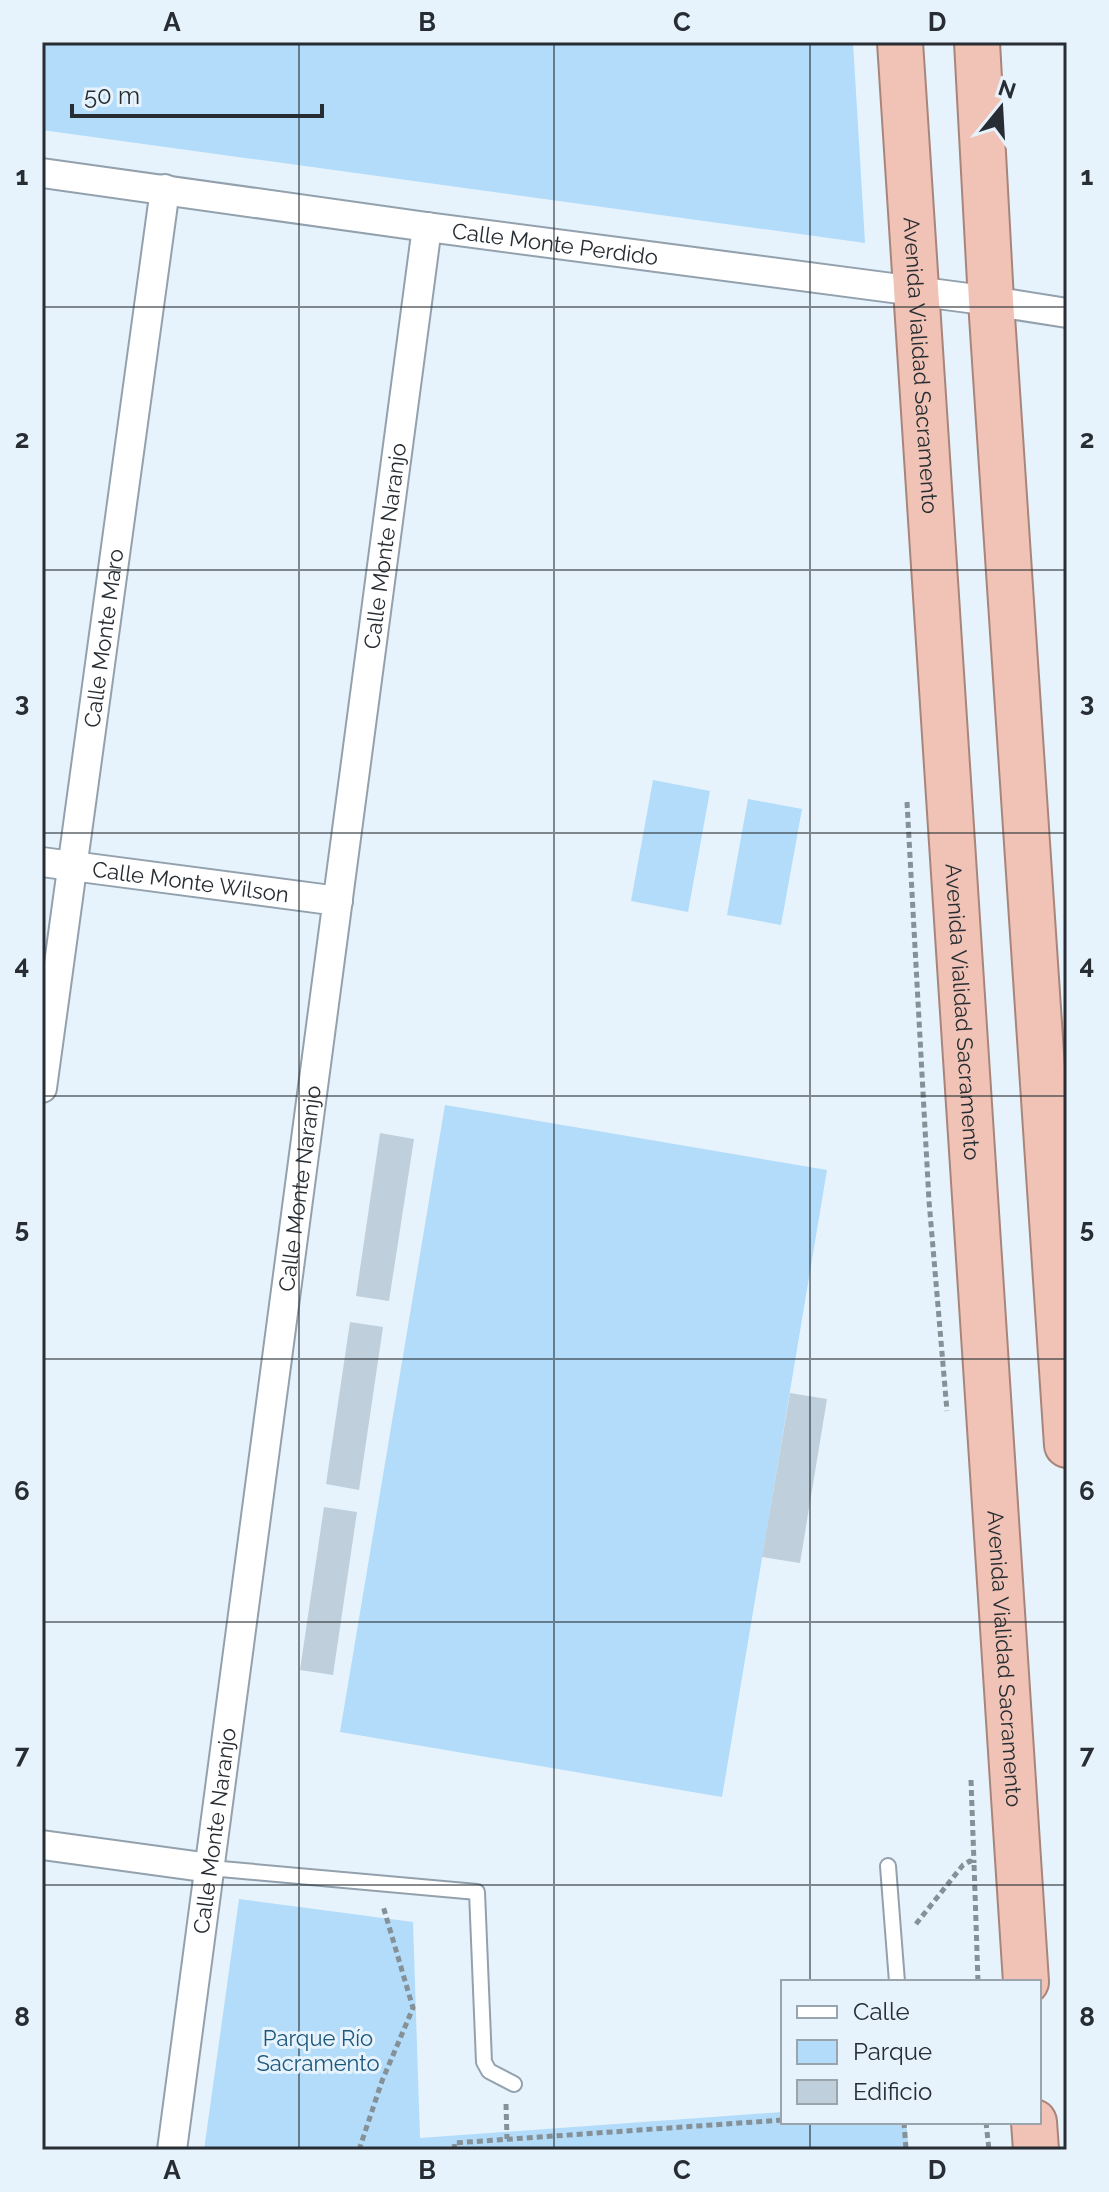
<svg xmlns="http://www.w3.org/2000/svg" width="1109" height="2192" viewBox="0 0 1109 2192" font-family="Raleway,sans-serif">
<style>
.green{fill:#b2dcfa}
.building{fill:#bfcfdb}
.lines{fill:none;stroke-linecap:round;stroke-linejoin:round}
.service-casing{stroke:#92a1ad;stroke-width:18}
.minor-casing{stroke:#92a1ad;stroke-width:32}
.trunk-casing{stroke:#a8857b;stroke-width:48}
.path{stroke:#869097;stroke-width:5;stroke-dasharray:6 4;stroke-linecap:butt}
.service{stroke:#fff;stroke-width:14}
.minor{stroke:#fff;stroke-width:28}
.trunk{stroke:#f0c3b6;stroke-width:44}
.grid{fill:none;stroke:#272d32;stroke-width:2;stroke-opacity:0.55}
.labels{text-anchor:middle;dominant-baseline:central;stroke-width:6;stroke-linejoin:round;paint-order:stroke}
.street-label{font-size:22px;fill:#272d32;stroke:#e6f3fd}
.park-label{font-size:22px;fill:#1d577c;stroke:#e6f3fd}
.neatline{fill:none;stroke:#272d32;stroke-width:3}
.grid-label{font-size:26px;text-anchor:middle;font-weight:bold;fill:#272d32}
</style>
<rect width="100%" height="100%" fill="#e6f3fd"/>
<path class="green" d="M 42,42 L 853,42 L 865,243 L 42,130 Z
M 653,780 L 710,791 L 688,912 L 631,901 Z
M 748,799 L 802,809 L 781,925 L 727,915 Z
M 445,1105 L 827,1170 L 722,1797 L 340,1732 Z
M 239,1899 L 413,1922 L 420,2138 L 783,2112 L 783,2122 L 906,2122 L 909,2150 L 204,2150 Z"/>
<path class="building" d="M 380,1133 L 414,1139 L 389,1301 L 356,1296 Z
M 350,1322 L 383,1327 L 359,1490 L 326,1484 Z
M 790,1393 L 827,1399 L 800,1563 L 762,1557 Z
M 324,1507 L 357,1512 L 333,1675 L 300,1670 Z"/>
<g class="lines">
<g class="service-casing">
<path id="service" d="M 888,1866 L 897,1982
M 210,1868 L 477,1892 L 484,2062 L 489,2071 L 514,2084"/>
</g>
<g class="minor-casing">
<g id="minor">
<path id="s1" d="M 42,173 L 427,227 L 991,301 L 1067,313"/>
<path id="s2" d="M 42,862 L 338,901"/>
<path id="s3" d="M 42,1088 L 165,189"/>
<path d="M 42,1845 L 210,1868"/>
<path id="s4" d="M 172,2150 L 427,227"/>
</g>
</g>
<g class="trunk-casing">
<g id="trunk">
<path id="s5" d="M 900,42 L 1026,1982"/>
<path d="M 977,42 L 991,301 L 1067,1445"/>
<path d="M 1034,2122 L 1036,2150"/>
</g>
</g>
<path class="path" d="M 907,802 L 929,1201 L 947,1411
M 971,1780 L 974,1863
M 916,1924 L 963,1865 L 970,1861 L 974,1863 L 978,1982
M 506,2104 L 507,2139
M 904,2122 L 906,2150
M 986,2122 L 989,2150
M 359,2150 L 382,2081 L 413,2008 L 383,1906
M 455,2150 L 454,2143 L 783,2120"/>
<use href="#service" class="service"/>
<use href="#minor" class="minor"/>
<use href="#trunk" class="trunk"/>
</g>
<path class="grid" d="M 299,42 L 299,2150M 554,42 L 554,2150M 810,42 L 810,1982M 42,307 L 1067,307M 42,570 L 1067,570M 42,833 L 1067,833M 42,1096 L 1067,1096M 42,1359 L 1067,1359M 42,1622 L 1067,1622M 42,1885 L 1067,1885M 810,2122 L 810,2150"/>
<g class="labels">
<g class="street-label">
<text stroke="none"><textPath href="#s1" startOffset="518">Calle Monte Perdido</textPath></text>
<text stroke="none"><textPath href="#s5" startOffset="324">Avenida Vialidad Sacramento</textPath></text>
<text stroke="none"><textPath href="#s4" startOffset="1618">Calle Monte Naranjo</textPath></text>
<text stroke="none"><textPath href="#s3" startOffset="454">Calle Monte Maro</textPath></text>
<text stroke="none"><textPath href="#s2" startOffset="150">Calle Monte Wilson</textPath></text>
<text stroke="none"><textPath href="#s5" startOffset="972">Avenida Vialidad Sacramento</textPath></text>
<text stroke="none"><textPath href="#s4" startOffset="970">Calle Monte Naranjo</textPath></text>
<text stroke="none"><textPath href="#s5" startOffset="1620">Avenida Vialidad Sacramento</textPath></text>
<text stroke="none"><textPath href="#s4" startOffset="322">Calle Monte Naranjo</textPath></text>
</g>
<g class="park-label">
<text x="318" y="2038">Parque Río<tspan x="318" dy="25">Sacramento</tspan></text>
</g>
</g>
<rect width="1109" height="2192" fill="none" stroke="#e6f3fd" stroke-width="88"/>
<rect x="781" y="1980" width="260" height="144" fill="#e6f3fd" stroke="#9aa4ac" stroke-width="2"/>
<rect x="797" y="2006" width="40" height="12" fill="#ffffff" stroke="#9aa4ac" stroke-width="2"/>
<text x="853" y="2020" font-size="24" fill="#272d32">Calle</text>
<rect x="797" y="2040" width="40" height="24" fill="#b2dcfa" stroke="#9aa4ac" stroke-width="2"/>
<text x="853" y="2060" font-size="24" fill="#272d32">Parque</text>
<rect x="797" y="2080" width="40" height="24" fill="#bfcfdb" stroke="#9aa4ac" stroke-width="2"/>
<text x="853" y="2100" font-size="24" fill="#272d32">Edificio</text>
<g transform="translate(1001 108) rotate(18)" stroke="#e6f3fd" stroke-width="6" paint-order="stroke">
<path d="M0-6L14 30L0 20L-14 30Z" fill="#272d32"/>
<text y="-12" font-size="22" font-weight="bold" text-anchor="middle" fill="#272d32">N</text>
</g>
<path d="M72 104v12h250v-12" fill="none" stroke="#272d32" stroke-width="4"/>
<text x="84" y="104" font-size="24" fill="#272d32" stroke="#e6f3fd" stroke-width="6" paint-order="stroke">50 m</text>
<rect x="44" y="44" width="1021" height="2104" class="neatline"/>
<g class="grid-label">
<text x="172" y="31">A</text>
<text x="427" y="31">B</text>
<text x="682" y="31">C</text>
<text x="937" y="31">D</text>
<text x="22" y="185">1</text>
<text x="1087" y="185">1</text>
<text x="22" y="448">2</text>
<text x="1087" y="448">2</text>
<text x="22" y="711">3</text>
<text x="1087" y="711">3</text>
<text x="22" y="974">4</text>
<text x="1087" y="974">4</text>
<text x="22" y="1237">5</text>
<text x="1087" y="1237">5</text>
<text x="22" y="1500">6</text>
<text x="1087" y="1500">6</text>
<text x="22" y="1763">7</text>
<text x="1087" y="1763">7</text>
<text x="22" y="2026">8</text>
<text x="1087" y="2026">8</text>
<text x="172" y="2179">A</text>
<text x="427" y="2179">B</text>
<text x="682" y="2179">C</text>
<text x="937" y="2179">D</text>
</g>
</svg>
